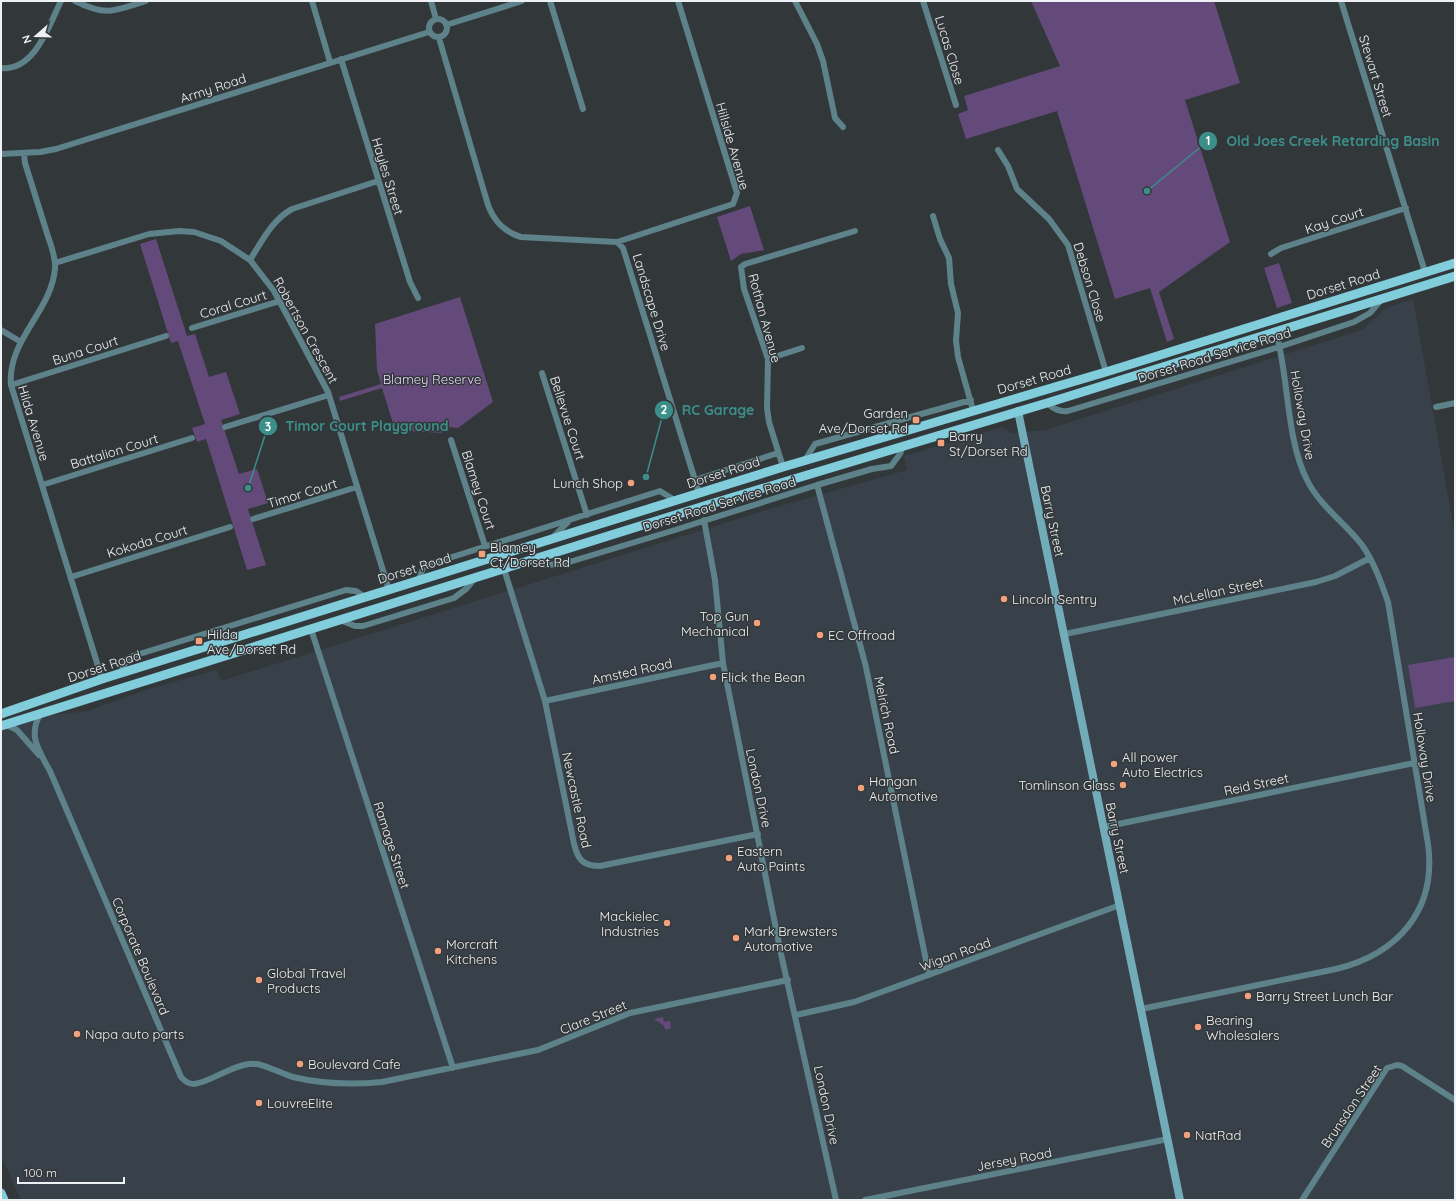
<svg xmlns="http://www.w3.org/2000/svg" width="1456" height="1201" viewBox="0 0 1456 1201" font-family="Quicksand,sans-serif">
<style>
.built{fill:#384149}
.green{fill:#644a7a}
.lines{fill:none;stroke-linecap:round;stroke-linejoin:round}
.minor{stroke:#5e8289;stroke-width:6}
.secondary{stroke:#72acb8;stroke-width:8}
.primary{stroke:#81cddc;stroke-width:9}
.poi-dot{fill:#f1a17c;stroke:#32373a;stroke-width:1.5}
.labels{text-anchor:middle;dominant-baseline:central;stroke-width:3;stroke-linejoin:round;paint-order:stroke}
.street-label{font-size:13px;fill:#eef1f3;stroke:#32373a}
.park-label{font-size:13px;fill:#e8d6f8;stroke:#32373a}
.poi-label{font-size:13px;fill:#eef1f3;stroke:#32373a;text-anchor:start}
.leader{fill:none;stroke:#3c8f89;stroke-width:1.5}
.callout-dot{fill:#3c8f89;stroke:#32373a;stroke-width:1.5}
.mark-label{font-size:12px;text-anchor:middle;font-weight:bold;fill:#fff}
.callout-label{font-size:14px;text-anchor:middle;font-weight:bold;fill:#3c8f89;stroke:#32373a;stroke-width:3;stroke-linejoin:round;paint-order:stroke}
</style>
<rect width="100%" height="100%" fill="#32373a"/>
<path class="built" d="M 1413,299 L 1455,535 L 1455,1200 L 21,1200 L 1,1156 L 1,731 L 38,717 L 88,711 L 148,689 L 217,670 L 221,681 L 763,511 L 907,470 L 904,456 L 1002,427 L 1012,433 L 1045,430 L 1362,330 L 1386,308 Z"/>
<path class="green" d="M 1031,1 L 1214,1 L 1240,83 L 1185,100 L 1230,242 L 1159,292 L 1174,339 L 1167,342 L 1150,288 L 1115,299 L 1057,111 L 966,139 L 958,114 L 968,110 L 964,96 L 1060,66 Z
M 750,206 L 764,250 L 741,254 L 731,261 L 717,217 Z
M 156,239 L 187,336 L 195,334 L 209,377 L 226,372 L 240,414 L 221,420 L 239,474 L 257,469 L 268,503 L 248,509 L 266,565 L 247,570 L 206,439 L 197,442 L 192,428 L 205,424 L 178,341 L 171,343 L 140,244 Z
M 1279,263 L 1292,303 L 1277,308 L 1264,268 Z
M 460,297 L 493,402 L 458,428 L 448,427 L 441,433 L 395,430 L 382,388 L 340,401 L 339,397 L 381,384 L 377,370 L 375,324 Z
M 1455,657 L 1455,701 L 1415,708 L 1408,665 Z
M 663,1017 L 664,1022 L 670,1021 L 671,1028 L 666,1030 L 663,1025 L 654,1019 Z"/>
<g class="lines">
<path class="minor" d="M 75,1 C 108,17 113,11 146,1
M 312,1 L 330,62
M 431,1 L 436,19
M 550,1 L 583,109
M 795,1 L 817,44 L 823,61 L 835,118 L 843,127
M 923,1 L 956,105
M 1341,1 L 1425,272
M429 28a9 9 0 1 1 18 0a9 9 0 1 1-18 0Z
M 446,25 L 522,1
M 439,38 L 488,205 C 494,221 504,232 521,237 L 617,242 L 623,248 L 699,493
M 341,59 L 410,282 L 418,298
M 1,68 C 35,71 49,25 61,1
M 998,150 L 1008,166 L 1017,189 L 1049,219 L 1068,245 L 1106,372
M 24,153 L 25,163 C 32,185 39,207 46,230 C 49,241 56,255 55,268 C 52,311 7,340 11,385 L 102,679
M 1,154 L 40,152 L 56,149 L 429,32
M 933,216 L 940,239 L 949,258 L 951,284 L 958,313 L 956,341 L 958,357 L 973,410
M 617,242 L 733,204 L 737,193 L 678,1
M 1271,254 L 1281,248 L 1406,208
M 250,260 C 262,241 272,220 292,209 L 378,181
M 55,263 L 149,234 L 179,231 L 194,232 L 221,241 L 250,260 L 274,291 L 328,392 L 389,590
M 192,328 L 280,301
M 1,330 L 21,342
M 768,359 L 802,348
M 542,373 L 587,515
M 11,385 L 166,336
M 1047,403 C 1054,409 1059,412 1068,411 L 1279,347 L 1354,322 L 1370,313 L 1382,299
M 1436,407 L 1455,403
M 225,427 L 329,395
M 451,440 L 485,546
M 805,460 L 815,444 L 971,400
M 783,467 L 769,422 L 767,408 L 768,359 L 744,289 L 741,267 L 745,264 L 855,231
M 695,480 L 778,453
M 42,485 L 192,438
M 817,485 L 866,667 L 929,975
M 253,519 L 357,487
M 704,520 L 715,580 L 723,663 L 781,954 L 836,1200
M 553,537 L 569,521
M 532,561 L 548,565 L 566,563 L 675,530 L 817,485 L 872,469 L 891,466 L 900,454 L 903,446
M 504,569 L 545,701 L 574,844 C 578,860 583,866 600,866 L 758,834
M 71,577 L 230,527
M 418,581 L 424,566 L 660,491 L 676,501
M 340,620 L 355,626 L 363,626 L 454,598 L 466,589 L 475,578
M 311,629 L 453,1068
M 1065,634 L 1316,582 L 1335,576 L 1370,558
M 120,674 L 127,659 L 133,656 L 346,590 L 356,591 L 365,597
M 545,701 L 723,663
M 41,713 C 27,735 39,751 50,771 L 181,1077 C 185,1081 188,1084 194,1084 C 208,1083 231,1066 249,1064 C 262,1062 279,1073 293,1077 C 322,1084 352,1085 382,1082 L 538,1050 L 630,1013 L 788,980
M 5,724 L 17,730 L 39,755
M 1104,827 L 1414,763
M 1141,1009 L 1336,969 C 1398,954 1437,910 1428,844 L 1388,602 C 1381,582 1374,562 1362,545 C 1344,522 1320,506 1307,480 C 1286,439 1289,378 1276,332
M 796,1015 L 854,1002 L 1120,905
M 865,1200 L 1168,1139
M 1302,1200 L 1387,1068 L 1397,1065 L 1402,1066 L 1455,1100"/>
<path class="secondary" d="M 1018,411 L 1180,1200"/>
<path class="primary" d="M 1,714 L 102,679 L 783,467 L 1106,372 L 1455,263
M 1,726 L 704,506 L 1047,403 L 1455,276
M 1,1193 L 4,1200"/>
</g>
<g class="poi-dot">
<rect x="912" y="416" width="8" height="8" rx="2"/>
<rect x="937" y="439" width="8" height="8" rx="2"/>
<circle cx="631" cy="483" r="4"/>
<rect x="478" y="550" width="8" height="8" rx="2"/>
<circle cx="1004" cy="599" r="4"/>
<circle cx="757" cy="623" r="4"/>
<circle cx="820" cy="635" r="4"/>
<rect x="195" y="637" width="8" height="8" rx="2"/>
<circle cx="713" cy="677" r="4"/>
<circle cx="1114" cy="764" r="4"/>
<circle cx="1123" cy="785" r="4"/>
<circle cx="861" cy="788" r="4"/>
<circle cx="729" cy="858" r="4"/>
<circle cx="667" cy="923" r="4"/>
<circle cx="736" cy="938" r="4"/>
<circle cx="438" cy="951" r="4"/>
<circle cx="259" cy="980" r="4"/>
<circle cx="1248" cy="996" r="4"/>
<circle cx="1198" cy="1027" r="4"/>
<circle cx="77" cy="1034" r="4"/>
<circle cx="300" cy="1064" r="4"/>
<circle cx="259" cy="1103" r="4"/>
<circle cx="1187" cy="1135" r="4"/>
</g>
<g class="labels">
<g class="street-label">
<text transform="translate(950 50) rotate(73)">Lucas Close</text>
<text transform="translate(1376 76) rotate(73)">Stewart Street</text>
<text transform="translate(213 88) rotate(-18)">Army Road</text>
<text transform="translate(733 146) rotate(74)">Hillside Avenue</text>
<text transform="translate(388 176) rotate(73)">Hayles Street</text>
<text transform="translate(1334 220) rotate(-18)">Kay Court</text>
<text transform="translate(1090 282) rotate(73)">Debson Close</text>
<text transform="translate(1343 284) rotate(-17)">Dorset Road</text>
<text transform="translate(652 302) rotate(73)">Landscape Drive</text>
<text transform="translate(233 304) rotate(-17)">Coral Court</text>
<text transform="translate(765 318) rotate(75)">Rothan Avenue</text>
<text transform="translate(306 330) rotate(61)">Robertson Crescent</text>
<text transform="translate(85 350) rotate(-18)">Buna Court</text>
<text transform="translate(1214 355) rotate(-17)">Dorset Road Service Road</text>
<text transform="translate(1034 379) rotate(-16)">Dorset Road</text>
<text transform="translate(1303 415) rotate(80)">Holloway Drive</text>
<text transform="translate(568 418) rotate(72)">Bellevue Court</text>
<text transform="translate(34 423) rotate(73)">Hilda Avenue</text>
<text transform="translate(114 451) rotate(-17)">Battalion Court</text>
<text transform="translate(723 472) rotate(-18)">Dorset Road</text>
<text transform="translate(479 490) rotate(72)">Blamey Court</text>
<text transform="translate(302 493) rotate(-17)">Timor Court</text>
<text transform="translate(719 504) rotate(-17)">Dorset Road Service Road</text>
<text transform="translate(1053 521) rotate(78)">Barry Street</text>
<text transform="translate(147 541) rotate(-17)">Kokoda Court</text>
<text transform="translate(414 568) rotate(-17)">Dorset Road</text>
<text transform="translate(1218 591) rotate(-12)">McLellan Street</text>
<text transform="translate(104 666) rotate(-18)">Dorset Road</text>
<text transform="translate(632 671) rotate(-12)">Amsted Road</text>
<text transform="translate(887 715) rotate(78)">Melrich Road</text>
<text transform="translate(1425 757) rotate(81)">Holloway Drive</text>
<text transform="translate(1256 784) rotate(-12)">Reid Street</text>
<text transform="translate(759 788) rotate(78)">London Drive</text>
<text transform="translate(577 800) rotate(78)">Newcastle Road</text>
<text transform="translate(1118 838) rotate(78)">Barry Street</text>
<text transform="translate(392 845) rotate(72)">Ramage Street</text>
<text transform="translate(955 954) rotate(-20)">Wigan Road</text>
<text transform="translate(141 956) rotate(67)">Corporate Boulevard</text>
<text transform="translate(593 1017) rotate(-22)">Clare Street</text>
<text transform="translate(827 1105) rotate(78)">London Drive</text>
<text transform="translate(1351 1106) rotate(-56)">Brunsdon Street</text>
<text transform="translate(1014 1159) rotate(-11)">Jersey Road</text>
</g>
<g class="park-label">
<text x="432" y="379">Blamey Reserve</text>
</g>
<g class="poi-label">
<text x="908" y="413" text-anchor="end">Garden<tspan x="908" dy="15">Ave/Dorset Rd</tspan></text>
<text x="949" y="436">Barry<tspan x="949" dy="15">St/Dorset Rd</tspan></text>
<text x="623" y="483" text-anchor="end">Lunch Shop</text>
<text x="490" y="547">Blamey<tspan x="490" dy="15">Ct/Dorset Rd</tspan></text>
<text x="1012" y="599">Lincoln Sentry</text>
<text x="749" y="616" text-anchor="end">Top Gun<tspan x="749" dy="15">Mechanical</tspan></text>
<text x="207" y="634">Hilda<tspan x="207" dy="15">Ave/Dorset Rd</tspan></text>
<text x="828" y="635">EC Offroad</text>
<text x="721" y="677">Flick the Bean</text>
<text x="1122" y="757">All power<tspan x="1122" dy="15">Auto Electrics</tspan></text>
<text x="869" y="781">Hangan<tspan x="869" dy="15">Automotive</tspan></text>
<text x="1115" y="785" text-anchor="end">Tomlinson Glass</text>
<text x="737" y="851">Eastern<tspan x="737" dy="15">Auto Paints</tspan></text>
<text x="659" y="916" text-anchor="end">Mackielec<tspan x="659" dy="15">Industries</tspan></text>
<text x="744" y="931">Mark Brewsters<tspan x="744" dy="15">Automotive</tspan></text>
<text x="446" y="944">Morcraft<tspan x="446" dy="15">Kitchens</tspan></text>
<text x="267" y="973">Global Travel<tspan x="267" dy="15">Products</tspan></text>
<text x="1256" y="996">Barry Street Lunch Bar</text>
<text x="1206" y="1020">Bearing<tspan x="1206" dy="15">Wholesalers</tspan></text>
<text x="85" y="1034">Napa auto parts</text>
<text x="308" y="1064">Boulevard Cafe</text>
<text x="267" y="1103">LouvreElite</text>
<text x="1195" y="1135">NatRad</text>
</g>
</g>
<path class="leader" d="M1147 191L1208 141M646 477L664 410M248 488L268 426"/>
<g class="callout-dot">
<circle cx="1147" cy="191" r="4"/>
<circle cx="646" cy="477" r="4"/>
<circle cx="248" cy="488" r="4"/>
<circle cx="1208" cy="141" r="10"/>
<circle cx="664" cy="410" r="10"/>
<circle cx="268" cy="426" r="10"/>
</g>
<g class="mark-label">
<text x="1208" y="145">1</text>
<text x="664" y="414">2</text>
<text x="268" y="431">3</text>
</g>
<g class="callout-label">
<text x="1333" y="146">Old Joes Creek Retarding Basin</text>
<text x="718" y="415">RC Garage</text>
<text x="367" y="431">Timor Court Playground</text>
</g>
<rect width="1456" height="1201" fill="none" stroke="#eef1f3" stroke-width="4"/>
<g transform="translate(36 36) rotate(250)" stroke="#32373a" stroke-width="3" paint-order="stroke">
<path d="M0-3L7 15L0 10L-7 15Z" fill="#eef1f3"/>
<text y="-6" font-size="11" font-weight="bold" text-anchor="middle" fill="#eef1f3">N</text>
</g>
<path d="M18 1177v6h106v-6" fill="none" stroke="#eef1f3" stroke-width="2"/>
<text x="24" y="1177" font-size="12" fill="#eef1f3" stroke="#32373a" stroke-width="3" paint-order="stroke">100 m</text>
</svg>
